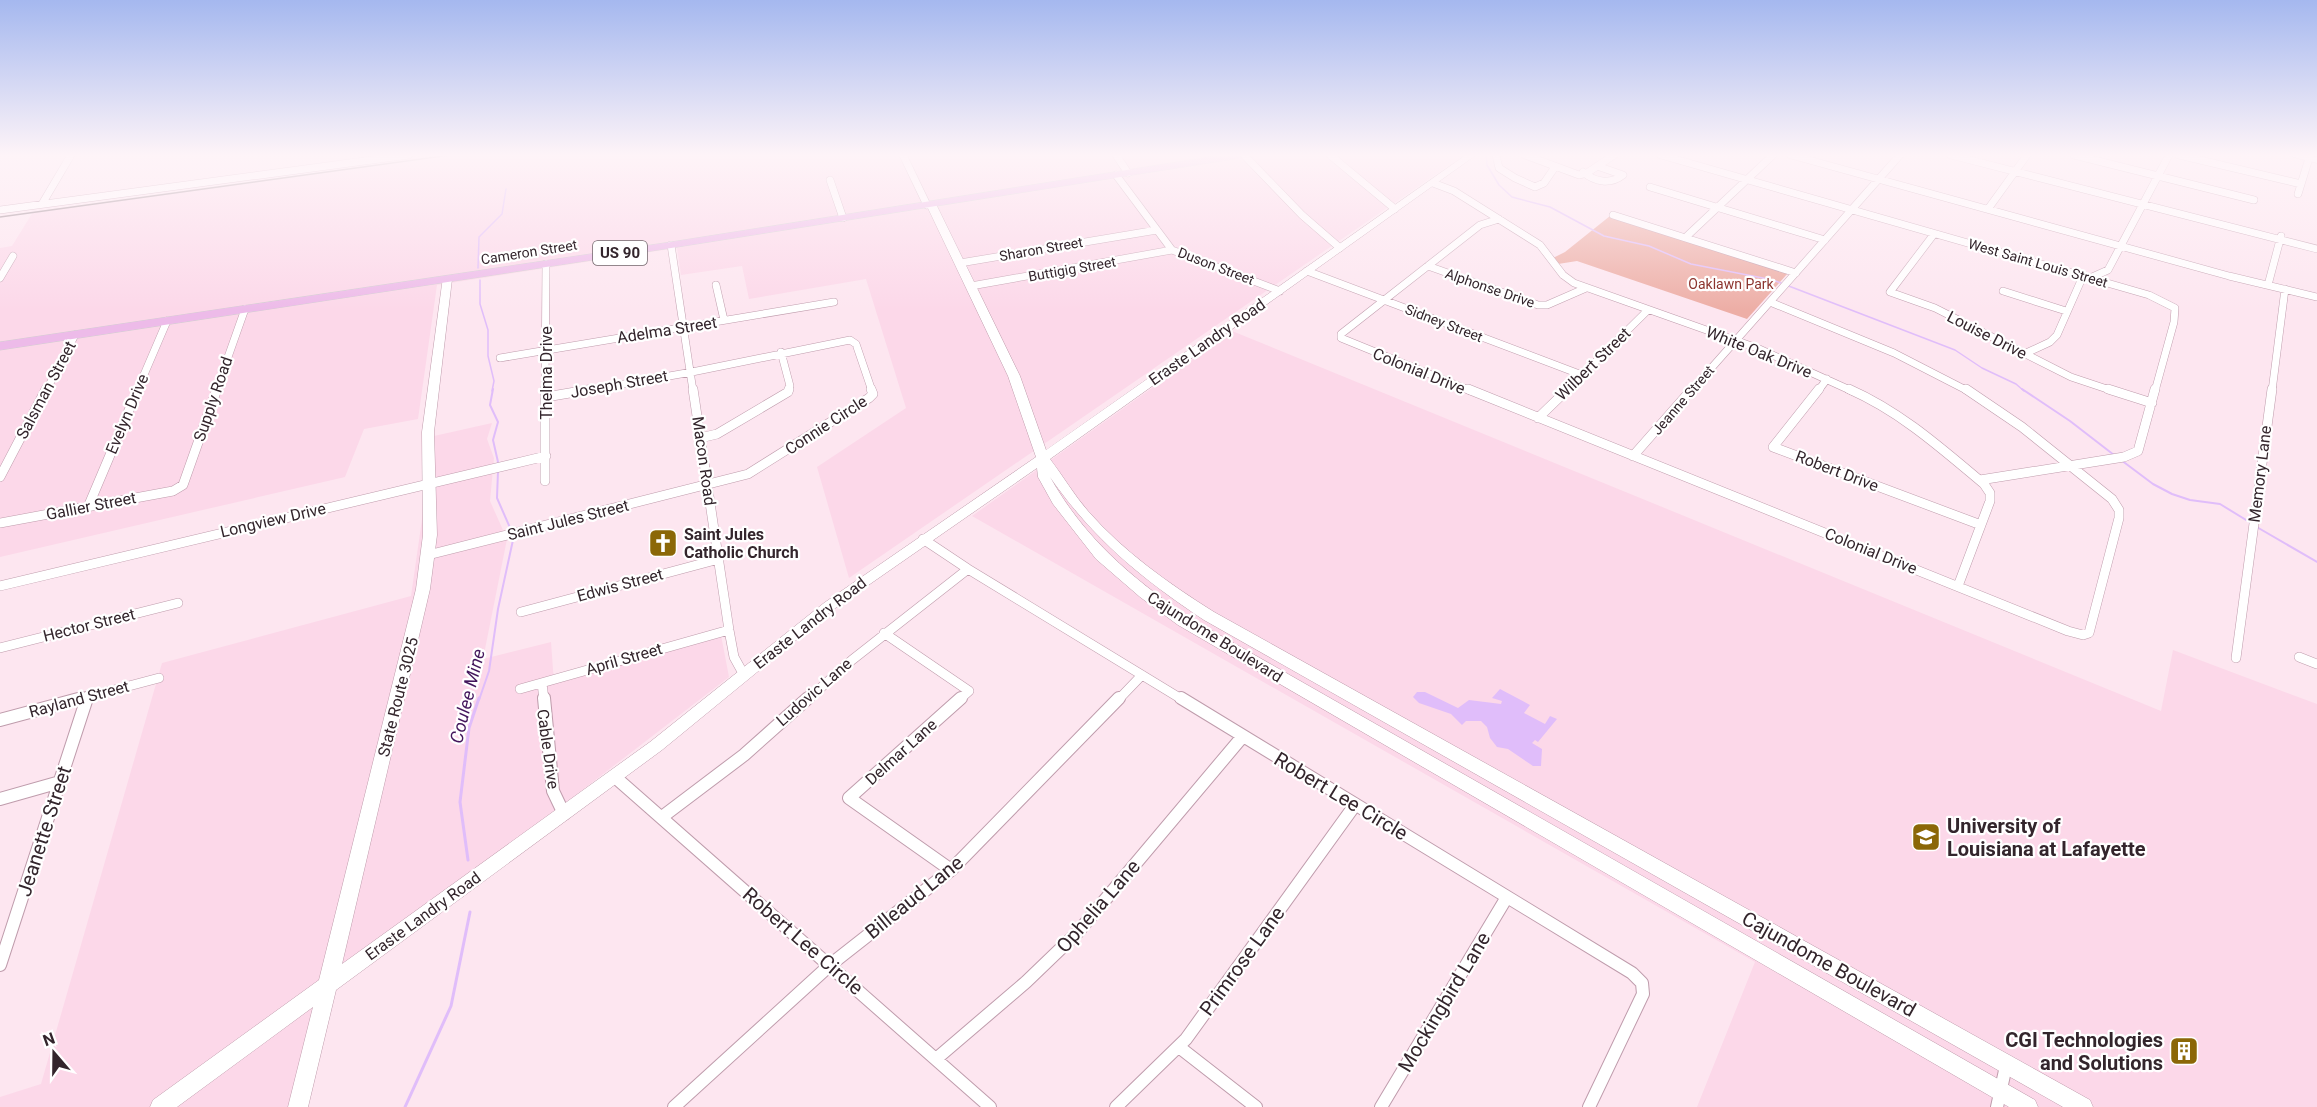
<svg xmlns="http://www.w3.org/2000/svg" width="2317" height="1107" viewBox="0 0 2317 1107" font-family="Roboto,sans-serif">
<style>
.built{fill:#fcd8e9}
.green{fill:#edaea6}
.water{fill:#e0bdfa}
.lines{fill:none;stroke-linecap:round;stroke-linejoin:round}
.stream-far2{stroke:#e0bdfa;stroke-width:1.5}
.stream-far1{stroke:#e0bdfa;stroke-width:2}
.stream{stroke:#e0bdfa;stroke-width:3}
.street-far2-casing{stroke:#bf9cac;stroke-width:8}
.street-far1-casing{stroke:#bf9cac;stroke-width:10}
.street-casing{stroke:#bf9cac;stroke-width:14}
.secondary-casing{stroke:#bf9cac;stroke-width:1}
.primary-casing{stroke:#d2cfd1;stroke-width:1}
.street-far2{stroke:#fff;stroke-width:7}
.street-far1{stroke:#fff;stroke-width:9}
.street{stroke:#fff;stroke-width:12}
.secondary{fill:#fff;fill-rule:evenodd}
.primary{fill:#edbbe9;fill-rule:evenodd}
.rail{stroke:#97858d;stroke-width:1.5}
.labels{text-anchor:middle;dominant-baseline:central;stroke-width:4.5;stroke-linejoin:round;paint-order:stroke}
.far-street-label{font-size:14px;fill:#33252c;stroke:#fff}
.far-park-label{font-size:14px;fill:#8c342e;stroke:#fff}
.shield{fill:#fff;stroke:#70666b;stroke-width:1.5}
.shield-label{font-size:15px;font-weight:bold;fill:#33252c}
.street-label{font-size:16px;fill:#33252c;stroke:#fff}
.poi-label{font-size:16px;font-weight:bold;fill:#33252c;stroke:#fff;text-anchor:start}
.water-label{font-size:18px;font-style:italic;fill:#43165c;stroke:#fff}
.near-street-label{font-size:20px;fill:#33252c;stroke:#fff}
.near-poi-label{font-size:20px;font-weight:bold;fill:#33252c;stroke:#fff;text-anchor:start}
</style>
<rect width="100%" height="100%" fill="#fde6f0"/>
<path class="built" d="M 458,155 L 1464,155 L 849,578 L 817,467 L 906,408 L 866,279 L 749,299 L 742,266 L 681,275 L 677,248 L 437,285 L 418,419 L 364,429 L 345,477 L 0,557 L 0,248 L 12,246 L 33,212 Z
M 1232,331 L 2161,711 L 2173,650 L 2317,704 L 2317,1107 L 1697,1107 L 1755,962 L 972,516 Z
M 492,423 L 487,439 L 494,458 L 490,501 L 507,539 L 483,659 L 551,642 L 554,683 L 721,635 L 729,677 L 328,986 L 298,1107 L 0,1107 L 0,1097 L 41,1084 L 162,663 L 411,596 L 434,436 Z"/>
<path class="green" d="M 1610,216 L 1788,273 L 1747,319 L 1577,261 L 1558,264 L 1553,258 L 1565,252 Z"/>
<path class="water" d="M 1500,689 L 1530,705 L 1524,713 L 1545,724 L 1550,716 L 1557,719 L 1538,742 L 1535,740 L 1532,743 L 1542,749 L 1541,766 L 1533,766 L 1508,749 L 1497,747 L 1490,738 L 1487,727 L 1481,721 L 1466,721 L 1462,725 L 1451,714 L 1419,703 L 1413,697 L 1417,692 L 1425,692 L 1458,708 L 1469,700 L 1501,704 L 1502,701 L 1492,698 Z"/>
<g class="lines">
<path class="stream-far2" d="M 1486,155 L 1487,165 L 1499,185 L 1512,197 L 1550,207 L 1604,236 L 1649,246 L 1691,264 L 1773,280 L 1955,350 L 1982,368 L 2016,384 L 2024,391
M 478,268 L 479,237 L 502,214 L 506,189
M 480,280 L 480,304 L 488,330 L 488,356 L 494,381 L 492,391"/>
<path class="stream-far1" d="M 493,389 L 490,405 L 498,422 L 493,440 L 498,462
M 2022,389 L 2070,421 L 2114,455
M 2121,460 L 2153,484 L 2172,494 L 2190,500 L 2220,504 L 2251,523
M 498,471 L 497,498 L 511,530
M 2255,526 L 2317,562
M 479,700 L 489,671 L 498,609 L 513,540"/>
<path class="stream" d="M 468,860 L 460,802 L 469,728 L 479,698
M 405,1107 L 451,1006 L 470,912"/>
<g class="street-far2-casing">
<path id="street-far2" d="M 903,155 L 927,205
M 1116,155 L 1128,173
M 1244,155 L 1302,215 L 1340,248
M 1330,155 L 1395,209
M 1496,155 L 1499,168 L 1515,178 L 1535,187 L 1544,183 L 1555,167
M 1525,155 L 1579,175 L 1587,173 L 1614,155
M 1661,155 L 2149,295 L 2175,308 L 2174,322 L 2155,391
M 1791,155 L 2229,276 L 2317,297
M 1951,155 L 2317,249
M 2074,155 L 2254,200
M 2179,155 L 2301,184
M 1583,172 C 1595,182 1610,185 1623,175 L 1597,166
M 1116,175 L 1172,250 L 1280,291
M 830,180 L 843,218
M 1433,183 L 1454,191 L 1540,245 L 1563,275 L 1574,283 L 1757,348 L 1852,391
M 1650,187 L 1825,240
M 2298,194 L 2310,155
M 42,204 L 71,155
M 1988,209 L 2027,155
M 0,210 L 409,155
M 1613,215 L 1796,273
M 1934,234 L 1890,292 L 1935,308 L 2071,377 L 2113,391
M 1686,237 L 1773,155
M 671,245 L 693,391
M 960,263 L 1157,230
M 1428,266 L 1538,305 L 1547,305 L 1586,288
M 1307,271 L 1582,375
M 0,278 L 13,256
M 2090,278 L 2108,270 L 2169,155
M 716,285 L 724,320
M 2268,285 L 2281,236
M 971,286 L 1172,250
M 2003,291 L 2066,311
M 1770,302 L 1894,353 L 1968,391
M 781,352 L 790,386 L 788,391
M 2024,354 L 2050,342 L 2057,335 L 2083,276
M 500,358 L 834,302
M 46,391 L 75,335
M 137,391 L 167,321
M 216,391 L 245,309
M 545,391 L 546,264
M 584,391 L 692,372 L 850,340 L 856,344 L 872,391
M 1471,391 L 1341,338 L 1341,334 L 1480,225 L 1499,219
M 1566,391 L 1648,310
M 1691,391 L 1900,155
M 1818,391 L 1827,379
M 2272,391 L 2285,289"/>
</g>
<g class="street-far1-casing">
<path id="street-far1" d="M 693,389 L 729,630 L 734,657 L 744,675
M 1468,389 L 2068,631 L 2083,635 L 2089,633 L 2119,518 L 2119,510 L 2112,499 L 2022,427 L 1966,389
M 1819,389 L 1773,447 L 1981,525
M 1849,389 C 1901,412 1941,448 1984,484 L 1990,493 L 1990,501 L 1958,586
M 2108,389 L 2152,403
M 546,397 L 593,389
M 1538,418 L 1568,389
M 700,438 L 717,434 L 788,392 L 789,389
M 1633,456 L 1692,389
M 0,477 L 46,389
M 1980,480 L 2124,457 L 2138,451 L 2155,389
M 545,481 L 545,389
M 88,507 L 138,389
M 0,523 L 173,491 L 183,485 L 217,389
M 923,539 L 968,569 L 1183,700
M 428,555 L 748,474 L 869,398 L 873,394 L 871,389
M 0,586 L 546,456
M 521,612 L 719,559
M 884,633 L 969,691 L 959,700
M 0,648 L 178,603
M 2299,657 L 2317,664
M 2236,658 L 2272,389
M 542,683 L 544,700
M 520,689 L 729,630
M 76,700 L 159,678
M 87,700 L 88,696
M 807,700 L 852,660 L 968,569
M 1118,700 L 1142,675"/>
</g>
<g class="street-casing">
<path id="street" d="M 544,698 L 553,791 L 564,814
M 1181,698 L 1632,973 L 1642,983 L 1643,994 L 1589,1107
M 0,720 L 82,698
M 615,777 L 990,1107
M 0,799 L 60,782
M 662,817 L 744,755 L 808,698
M 951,870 L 849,798 L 961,698
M 0,965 L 87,698
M 1179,1047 L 1256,1107
M 936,1059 L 1026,982 L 1078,932 L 1243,736
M 674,1107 L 830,965 L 951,870 L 1119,698
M 1116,1107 L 1186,1039 L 1355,805
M 1381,1107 L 1507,897
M 1997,1107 L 2006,1066"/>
</g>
<g class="secondary-casing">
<path id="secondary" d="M 1466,155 L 1476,155 L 1050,459 C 1063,476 1074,495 1088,511 C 1124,552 1168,583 1214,612 L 2090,1100 L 2093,1107 L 2063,1107 L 1204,620 C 1142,579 1093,539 1050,477 C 1085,539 1131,577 1188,617 L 2035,1100 L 2038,1107 L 2009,1107 L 1178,625 L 1140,597 L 1096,559 L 1053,504 L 1038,477 L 1037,468 L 834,609 L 662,750 L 336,990 L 308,1107 L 288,1107 L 313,1007 L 177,1107 L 150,1107 L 153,1100 L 319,980 L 416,589 L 423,535 L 422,432 L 443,277 L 447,276 L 452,279 L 434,432 L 437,535 L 430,589 L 342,964 L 650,742 L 824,603 L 1036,457 L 1008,376 L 926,204 L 928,202 L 936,204 L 1020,376 L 1046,450 Z
M 2292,155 L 2317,157 L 2317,163 L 2293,157 Z"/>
</g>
<g class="primary-casing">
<path id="primary" d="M 1222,155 L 1245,155 L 1240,158 L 671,248 L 0,350 L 0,342 L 671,242 Z"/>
</g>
<use href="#street-far2" class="street-far2"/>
<use href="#street-far1" class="street-far1"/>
<use href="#street" class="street"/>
<use href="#secondary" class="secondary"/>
<use href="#primary" class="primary"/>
<path class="rail" d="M 0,217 L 450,155"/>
</g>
<linearGradient id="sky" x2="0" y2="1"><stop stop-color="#a5b8ef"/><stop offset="0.5" stop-color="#fef4f8"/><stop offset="1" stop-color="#fef4f8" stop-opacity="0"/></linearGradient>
<rect width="2317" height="310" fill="url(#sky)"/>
<defs>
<g id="church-square" transform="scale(1.5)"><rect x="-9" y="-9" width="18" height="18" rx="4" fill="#8b6707" stroke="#fff"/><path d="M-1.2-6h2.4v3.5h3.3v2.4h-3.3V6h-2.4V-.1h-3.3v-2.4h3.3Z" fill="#fff"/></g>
<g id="university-square" transform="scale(1.5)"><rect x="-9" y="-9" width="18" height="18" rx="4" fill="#8b6707" stroke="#fff"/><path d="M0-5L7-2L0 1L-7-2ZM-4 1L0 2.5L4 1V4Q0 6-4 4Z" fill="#fff"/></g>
<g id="building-square" transform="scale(1.5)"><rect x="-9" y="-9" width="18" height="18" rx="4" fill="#8b6707" stroke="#fff"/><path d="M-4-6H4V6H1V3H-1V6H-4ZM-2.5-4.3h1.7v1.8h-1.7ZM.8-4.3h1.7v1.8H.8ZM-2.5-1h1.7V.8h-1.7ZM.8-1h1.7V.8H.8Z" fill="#fff"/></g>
</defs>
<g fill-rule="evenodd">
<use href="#church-square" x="663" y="543"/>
<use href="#university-square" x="1926" y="837"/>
<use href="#building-square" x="2184" y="1051"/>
</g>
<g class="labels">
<g class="far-street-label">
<text transform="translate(1041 249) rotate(-10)">Sharon Street</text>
<text transform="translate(529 252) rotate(-9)">Cameron Street</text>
<text transform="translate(2038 263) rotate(16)">West Saint Louis Street</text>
<text transform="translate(1216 266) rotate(21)">Duson Street</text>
<text transform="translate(1072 269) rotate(-10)">Buttigig Street</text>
<text transform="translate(1490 288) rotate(19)">Alphonse Drive</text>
<text transform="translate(1444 323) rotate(21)">Sidney Street</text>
<text transform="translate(1683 400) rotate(-49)">Jeanne Street</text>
</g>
<g class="far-park-label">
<text x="1731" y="284">Oaklawn Park</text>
</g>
<rect class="shield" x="593" y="241" width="54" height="24" rx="4.5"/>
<g class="shield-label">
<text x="620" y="253">US 90</text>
</g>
<g class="street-label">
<text transform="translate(667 330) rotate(-9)">Adelma Street</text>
<text transform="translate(1987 335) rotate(27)">Louise Drive</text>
<text transform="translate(1207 342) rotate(-35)">Eraste Landry Road</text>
<text transform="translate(1759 352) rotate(22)">White Oak Drive</text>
<text transform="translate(1593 364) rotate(-44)">Wilbert Street</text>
<text transform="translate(1419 371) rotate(22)">Colonial Drive</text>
<text transform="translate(546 373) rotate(-90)">Thelma Drive</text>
<text transform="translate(619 384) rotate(-10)">Joseph Street</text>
<text transform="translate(46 390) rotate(-62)">Salsman Street</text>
<text transform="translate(213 399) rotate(-71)">Supply Road</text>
<text transform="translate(127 414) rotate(-67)">Evelyn Drive</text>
<text transform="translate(826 425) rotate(-33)">Connie Circle</text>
<text transform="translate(704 461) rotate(82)">Macon Road</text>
<text transform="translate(1837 471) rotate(21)">Robert Drive</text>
<text transform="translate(2260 474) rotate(-83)">Memory Lane</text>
<text transform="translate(91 506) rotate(-11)">Gallier Street</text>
<text transform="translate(273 520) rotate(-13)">Longview Drive</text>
<text transform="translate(568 520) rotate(-14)">Saint Jules Street</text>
<text transform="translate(1871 551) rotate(22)">Colonial Drive</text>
<text transform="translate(620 585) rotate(-15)">Edwis Street</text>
<text transform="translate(810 623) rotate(-38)">Eraste Landry Road</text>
<text transform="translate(89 625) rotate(-14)">Hector Street</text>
<text transform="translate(1215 637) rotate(32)">Cajundome Boulevard</text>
<text transform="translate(624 659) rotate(-16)">April Street</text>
<text transform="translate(814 692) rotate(-41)">Ludovic Lane</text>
<text transform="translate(398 697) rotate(-76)">State Route 3025</text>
<text transform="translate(79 699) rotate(-15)">Rayland Street</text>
<text transform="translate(548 749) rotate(82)">Cable Drive</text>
<text transform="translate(901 752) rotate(-42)">Delmar Lane</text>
<text transform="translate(423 916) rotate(-36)">Eraste Landry Road</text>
</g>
<g class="poi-label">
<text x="684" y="534">Saint Jules<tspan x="684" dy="18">Catholic Church</tspan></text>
</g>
<g class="water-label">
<text transform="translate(467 696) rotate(-76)">Coulee Mine</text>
</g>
<g class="near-street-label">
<text transform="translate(1341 796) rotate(31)">Robert Lee Circle</text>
<text transform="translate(44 831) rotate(-72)">Jeanette Street</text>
<text transform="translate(914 897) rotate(-39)">Billeaud Lane</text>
<text transform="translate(1098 906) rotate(-49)">Ophelia Lane</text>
<text transform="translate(803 941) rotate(41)">Robert Lee Circle</text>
<text transform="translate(1242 961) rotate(-54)">Primrose Lane</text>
<text transform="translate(1829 964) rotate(29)">Cajundome Boulevard</text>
<text transform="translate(1444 1002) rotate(-59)">Mockingbird Lane</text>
</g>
<g class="near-poi-label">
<text x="1947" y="826">University of<tspan x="1947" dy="23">Louisiana at Lafayette</tspan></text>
<text x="2163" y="1040" text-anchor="end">CGI Technologies<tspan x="2163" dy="23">and Solutions</tspan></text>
</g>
</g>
<g transform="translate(54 1053) rotate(340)" stroke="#ffffff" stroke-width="4.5" paint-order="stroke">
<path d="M0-4.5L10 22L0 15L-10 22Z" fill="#33252c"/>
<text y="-9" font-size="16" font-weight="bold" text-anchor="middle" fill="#33252c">N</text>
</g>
</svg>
